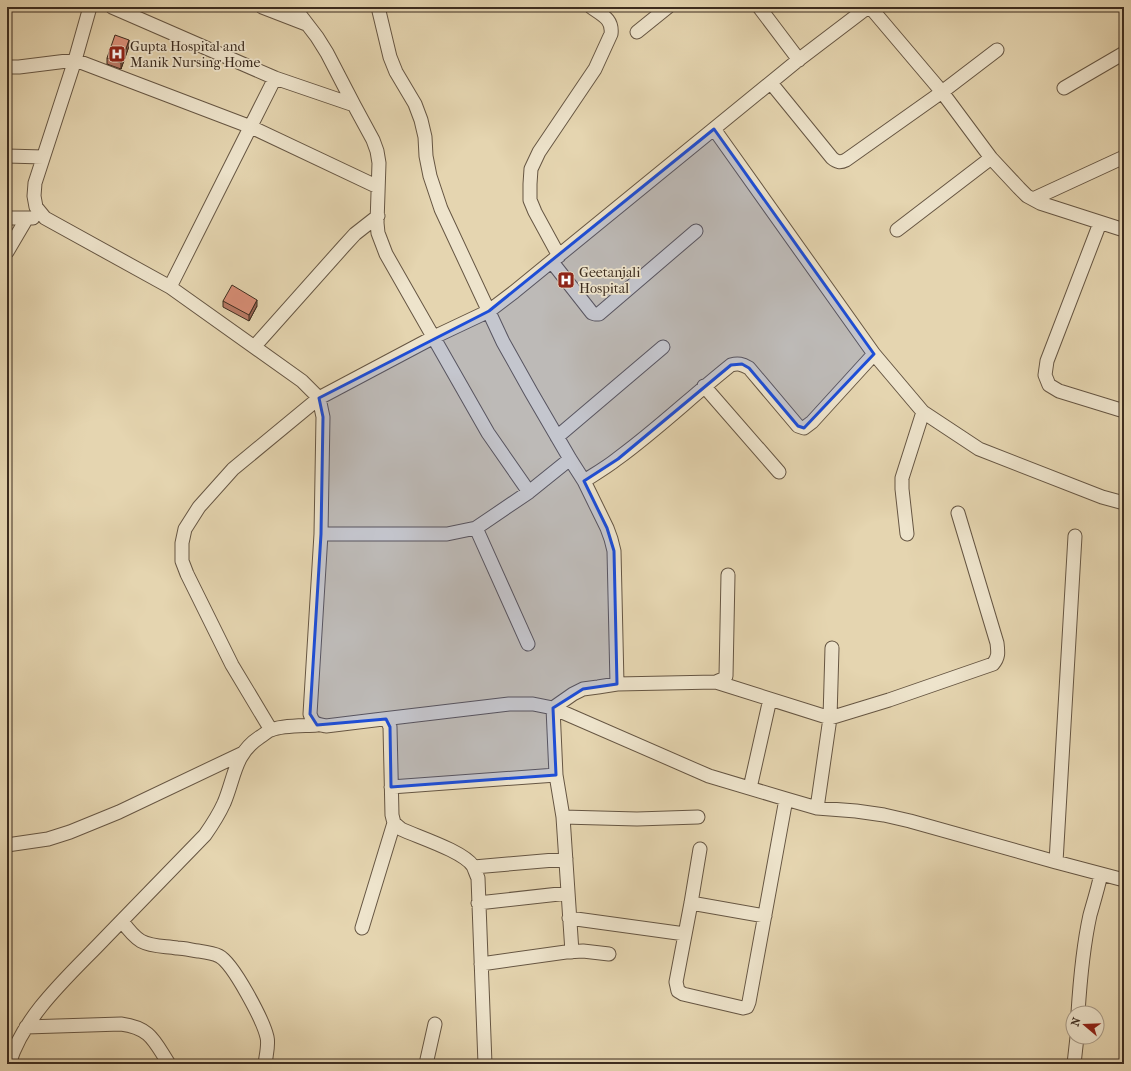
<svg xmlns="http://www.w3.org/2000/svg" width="1131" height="1071" viewBox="0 0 1131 1071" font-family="'IM FELL French Canon',serif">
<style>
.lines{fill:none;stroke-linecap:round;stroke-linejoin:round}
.minor-casing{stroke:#665643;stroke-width:15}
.minor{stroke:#eee4cc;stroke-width:13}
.wall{fill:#bb7b67;stroke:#3c2c1f}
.shaded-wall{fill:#996454;stroke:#3c2c1f}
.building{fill:#da8f78;stroke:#3c2c1f}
.marked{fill:#1d4ed8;fill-opacity:0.2;stroke:#1d4ed8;stroke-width:3;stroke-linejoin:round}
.labels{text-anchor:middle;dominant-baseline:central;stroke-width:3.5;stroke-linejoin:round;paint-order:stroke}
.poi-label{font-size:14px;fill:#3c2c1f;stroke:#eee4cc;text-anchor:start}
</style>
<rect width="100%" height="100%" fill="#e5d5b0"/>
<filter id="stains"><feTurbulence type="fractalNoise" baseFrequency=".005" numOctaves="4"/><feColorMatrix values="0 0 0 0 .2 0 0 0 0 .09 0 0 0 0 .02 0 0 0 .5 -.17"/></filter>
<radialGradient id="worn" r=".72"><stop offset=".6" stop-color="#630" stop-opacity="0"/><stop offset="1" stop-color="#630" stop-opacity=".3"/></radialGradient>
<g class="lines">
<g class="minor-casing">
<path id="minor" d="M 90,7 L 75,60 L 35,183 L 34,196 L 36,207 L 45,218 L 170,287 L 302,381 L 319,398 L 323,417 L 321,534 L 310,714 C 313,724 316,724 326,726 L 383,719 L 388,722 L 390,727 L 392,815 L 394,823 L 401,829 C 418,837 463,851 473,866 C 475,870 476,874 478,878 L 485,1064
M 112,7 L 275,78 L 354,105
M 262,7 L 306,24
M 294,7 L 317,37 L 327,53 L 354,105 L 373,140 L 377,151 L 379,163 L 377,223 L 378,233 L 386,254 L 488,433 L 529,492
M 378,7 L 390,57 L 396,72 L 415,104 L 421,120 L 425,137 L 426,156 L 430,176 L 441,209 L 503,342 L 531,392 L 570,459 L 584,481 L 607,528 L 611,539 L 614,551 L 617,684
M 759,7 L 799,60
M 870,7 L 942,92 L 991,158 L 1019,188 L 1027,196 L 1040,203 L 1124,230
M 637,32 L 668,7
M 7,67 L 19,67 L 75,60 L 251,127 L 378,187
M 771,83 L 832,158 C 837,162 840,163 846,160 L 942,92 L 997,50
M 1064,88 L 1124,53
M 714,129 L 874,354 L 923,412 L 979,449 L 1102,497 L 1124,503
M 7,156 L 43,157
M 1033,199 L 1124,157
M 7,218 L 33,218
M 1100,223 L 1047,361 L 1045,375 L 1049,385 L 1059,391 L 1124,411
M 897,230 L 991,158
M 7,252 L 27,218
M 559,256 L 535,212 L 530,200 L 530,184 L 531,169 L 539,152 L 595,69 L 611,34 C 613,19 602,15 591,7
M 552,262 L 592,313 L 595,314 L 599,314 L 696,231
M 170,287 L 275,78
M 254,347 L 344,246 L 355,234 L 378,216
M 704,386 L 779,472
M 557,437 L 663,347
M 584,481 C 595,474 607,467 617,459 C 657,430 692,396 731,365 C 738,363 742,364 749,368 L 798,426 L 804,428 L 812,422 L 874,354
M 476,528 L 528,644
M 321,534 L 447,534 L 476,528 L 529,492 L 570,459
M 907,534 L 902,489 L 902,478 L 923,412
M 1075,536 L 1056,862 L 1124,880
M 716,682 L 723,679 L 726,676 L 728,575
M 383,719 L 509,704 L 533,704 L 553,708 L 709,776 L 786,799 L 817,808 L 856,811 L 884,815 L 910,821 L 1056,862
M 271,730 L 232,665 L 187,574 L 182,561 L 182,543 L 185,529 L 199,507 L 233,469 L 319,398 L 434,337 L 489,311 L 514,292 L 797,61 L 868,7
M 391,787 L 556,775
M 750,788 L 770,699
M 817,808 L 830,718 L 832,648
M 563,817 L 637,819 L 698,817
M 7,845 L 48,839 L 70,832 L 119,812 L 243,753
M 700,849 L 691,903 L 676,982 L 678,991 L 683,994 L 743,1008 L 747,1007 L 749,1002 L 786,799
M 474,867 L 566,859
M 478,903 L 568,893
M 691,903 L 765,916
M 569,918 L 685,934
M 122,921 C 127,928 133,936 141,941 C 152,947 165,946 177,948 C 184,948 191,950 198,951 C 205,952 213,953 219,956 C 233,963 263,1020 267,1037 C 269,1045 266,1055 265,1064
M 362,928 L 394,823
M 572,952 L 563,817 L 556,775 L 553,708 L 573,694 L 583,689 L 598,687 L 617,684 L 716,682 L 830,718 L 889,700 L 993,664 C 999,657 998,652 997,643 L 958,513
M 481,964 L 566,952 L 583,951 L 609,954
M 1078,1013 C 1080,981 1083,947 1090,915 C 1094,901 1098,888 1101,874
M 26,1027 L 121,1024 C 151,1028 154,1041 169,1064
M 9,1064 C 24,1014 71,974 106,937 C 139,903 172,869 205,835 C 212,825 219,814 224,803 C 235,777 234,754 260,737 C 264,735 267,731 271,730 C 282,725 304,726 317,725
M 426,1064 L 435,1024
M 1074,1064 L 1077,1037"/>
</g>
<use href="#minor" class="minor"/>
</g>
<path class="wall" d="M 129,46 L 121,69 L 107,64 L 107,58 Z
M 223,301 L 257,306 L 249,321 L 223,307 Z"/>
<path class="shaded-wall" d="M 129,40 L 129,46 L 121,69 L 121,63 Z
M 257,300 L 257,306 L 249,321 L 249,315 Z"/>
<path class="building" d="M 115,35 L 129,40 L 121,63 L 107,58 Z
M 232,285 L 257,300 L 249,315 L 223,301 Z"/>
<path class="marked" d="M 714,129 L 874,354 L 804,428 L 798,426 L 749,368 L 742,364 L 731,365 L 618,459 L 584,481 L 607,528 L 614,551 L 617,684 L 583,689 L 553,708 L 556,775 L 391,787 L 390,727 L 386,719 L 317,725 L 310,714 L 321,534 L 323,417 L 319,398 L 489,311 Z"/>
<defs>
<g id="hospital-square" transform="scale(0.9)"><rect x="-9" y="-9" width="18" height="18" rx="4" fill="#8f2418" stroke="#eee4cc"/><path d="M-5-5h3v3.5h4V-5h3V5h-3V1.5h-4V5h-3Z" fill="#fff"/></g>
</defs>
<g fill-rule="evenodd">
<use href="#hospital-square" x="117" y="54"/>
<use href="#hospital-square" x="566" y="280"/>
</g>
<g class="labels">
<g class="poi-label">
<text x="130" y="46">Gupta Hospital and<tspan x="130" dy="16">Manik Nursing Home</tspan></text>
<text x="579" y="272">Geetanjali<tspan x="579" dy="16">Hospital</tspan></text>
</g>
</g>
<rect width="1131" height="1071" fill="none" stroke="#e5d5b0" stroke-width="24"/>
<rect x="8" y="8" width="1115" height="1055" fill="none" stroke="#3c2c1f" stroke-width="2"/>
<rect x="12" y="12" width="1107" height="1047" fill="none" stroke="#3c2c1f"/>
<g transform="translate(1085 1025) rotate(289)"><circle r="19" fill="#eee4cc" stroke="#a79a87"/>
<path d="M0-3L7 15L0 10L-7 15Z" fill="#8f2418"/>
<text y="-6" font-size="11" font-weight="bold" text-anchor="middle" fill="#3c2c1f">N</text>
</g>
<rect width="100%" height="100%" filter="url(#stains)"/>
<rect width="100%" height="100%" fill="url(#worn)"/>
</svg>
